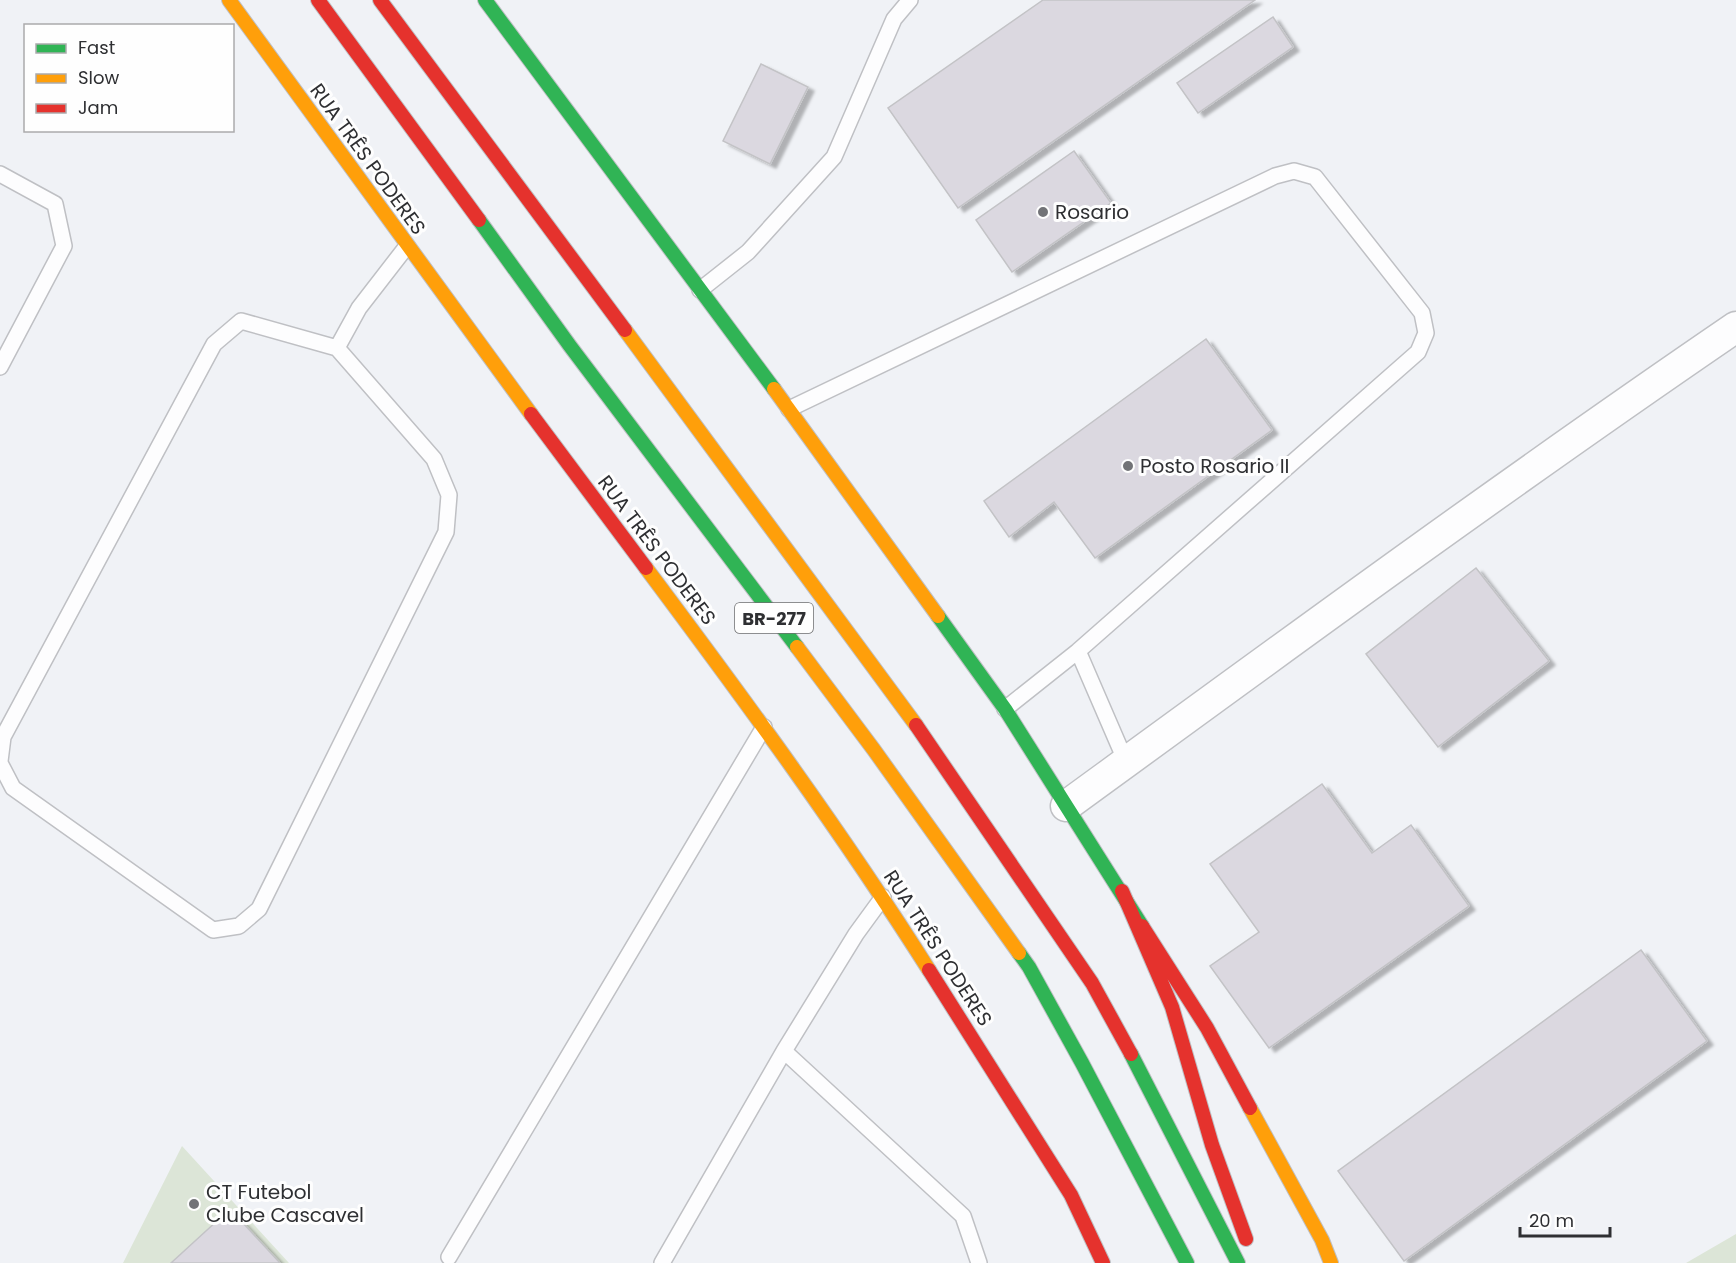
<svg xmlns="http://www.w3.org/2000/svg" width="1736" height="1263" viewBox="0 0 1736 1263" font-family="Poppins,sans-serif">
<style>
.green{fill:#dce5d7}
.building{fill:#dbd8e0;stroke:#c3c3c6;stroke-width:1.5;filter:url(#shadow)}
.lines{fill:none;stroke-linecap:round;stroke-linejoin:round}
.lane-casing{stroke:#bfc0c4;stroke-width:18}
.street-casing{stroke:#bfc0c4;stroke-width:33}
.fast-casing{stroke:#bfc0c4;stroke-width:16}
.slow-casing{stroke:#bfc0c4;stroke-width:16}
.jam-casing{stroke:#bfc0c4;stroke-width:16}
.lane{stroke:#fdfdfe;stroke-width:15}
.street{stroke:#fdfdfe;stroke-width:30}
.fast{stroke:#30b455;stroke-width:14}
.slow{stroke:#ff9f0a;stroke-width:14}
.jam{stroke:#e5322d;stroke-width:14}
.poi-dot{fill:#727377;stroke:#fefefe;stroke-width:2}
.labels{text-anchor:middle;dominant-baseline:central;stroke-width:6;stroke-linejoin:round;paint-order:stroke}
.shield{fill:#fefefe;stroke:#6c6d6f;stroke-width:1.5}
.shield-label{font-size:18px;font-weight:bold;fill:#2e2f32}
.street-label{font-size:20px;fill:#2e2f32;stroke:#fefefe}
.poi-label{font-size:20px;fill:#2e2f32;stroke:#fefefe;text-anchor:start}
</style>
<defs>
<filter id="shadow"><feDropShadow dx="6" dy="4" stdDeviation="1.5" flood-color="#0004"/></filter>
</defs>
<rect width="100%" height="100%" fill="#f0f2f6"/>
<path class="green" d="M 182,1146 L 289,1263 L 123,1263 Z
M 1736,1234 L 1736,1263 L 1686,1263 Z"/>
<path class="building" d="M 1043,0 L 1255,0 L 958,208 L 888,108 Z
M 1273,17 L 1293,47 L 1198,113 L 1177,83 Z
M 761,64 L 808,87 L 770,164 L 723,141 Z
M 1074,151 L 1111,203 L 1012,272 L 976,220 Z
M 1206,339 L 1272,430 L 1095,558 L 1054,502 L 1009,537 L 984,501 Z
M 1476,568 L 1549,661 L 1438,747 L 1366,654 Z
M 1322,784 L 1372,853 L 1411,825 L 1469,906 L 1269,1048 L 1210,966 L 1259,932 L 1210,864 Z
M 1641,950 L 1707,1041 L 1404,1261 L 1338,1171 Z
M 230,1209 L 280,1263 L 171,1263 Z"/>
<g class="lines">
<g class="lane-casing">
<path id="lane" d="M 0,174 L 55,204 L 64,246 L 0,367
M 700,290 L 748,252 L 834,157 L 894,19 L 910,0
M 789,409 L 1275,176 L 1294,171 L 1315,177 L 1422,313 L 1426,333 L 1418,352 L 1078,651 L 1005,709
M 1078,651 L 1126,762
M 0,761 L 3,737 L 214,344 L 241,321 L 337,348 L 359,308 L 407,246
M 0,763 L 13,788 L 213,930 L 239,926 L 259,909 L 446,532 L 449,495 L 434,459 L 337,348
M 784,1051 L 963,1216 L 979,1263
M 449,1257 L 764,727
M 662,1263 L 784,1051 L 856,934 L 883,897"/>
</g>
<g class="street-casing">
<path id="street" d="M 1066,806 C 1288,644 1509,482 1736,327"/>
</g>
<g class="fast-casing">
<path id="fast" d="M 485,0 L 774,389
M 479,220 L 570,346 L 797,647
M 938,616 L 1005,709 L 1142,926
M 1019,953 L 1029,967 L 1082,1063 L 1187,1263
M 1131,1054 L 1238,1263"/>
</g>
<g class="slow-casing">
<path id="slow" d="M 229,0 L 531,414
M 625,330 L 916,725
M 774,389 L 938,616
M 646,568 C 744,699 841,831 929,970
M 797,647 L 874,750 L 1019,953
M 1250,1108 L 1322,1240 L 1331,1263"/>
</g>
<g class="jam-casing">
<path id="jam" d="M 318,0 L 479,220
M 380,0 L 625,330
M 531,414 L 646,568
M 916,725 L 1092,983 L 1131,1054
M 1122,891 L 1172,1007 L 1212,1145 L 1246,1239
M 1142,926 L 1207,1028 L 1250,1108
M 929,970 L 1071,1195 L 1103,1263"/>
</g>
<use href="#lane" class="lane"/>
<use href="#street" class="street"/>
<use href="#fast" class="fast"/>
<use href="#slow" class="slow"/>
<use href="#jam" class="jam"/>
</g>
<g class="poi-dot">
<circle cx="1043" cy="212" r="6"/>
<circle cx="1128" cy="466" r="6"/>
<circle cx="194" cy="1204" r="6"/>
</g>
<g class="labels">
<rect class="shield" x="735" y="603" width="78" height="30" rx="4.5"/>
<g class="shield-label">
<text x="774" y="618">BR-277</text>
</g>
<g class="street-label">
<text transform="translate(368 159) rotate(54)">RUA TRÊS PODERES</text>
<text transform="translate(657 550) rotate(53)">RUA TRÊS PODERES</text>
<text transform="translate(938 948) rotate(57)">RUA TRÊS PODERES</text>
</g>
<g class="poi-label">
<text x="1055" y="212">Rosario</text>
<text x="1140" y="466">Posto Rosario II</text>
<text x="206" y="1192">CT Futebol<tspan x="206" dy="23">Clube Cascavel</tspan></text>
</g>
</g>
<rect x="24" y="24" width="210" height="108" fill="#fefefe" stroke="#ababac" stroke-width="1.5"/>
<rect x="36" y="44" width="30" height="9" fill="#30b455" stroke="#ababac" stroke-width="1.5"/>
<text x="78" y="54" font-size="18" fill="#2e2f32">Fast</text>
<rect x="36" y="74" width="30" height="9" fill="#ff9f0a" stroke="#ababac" stroke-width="1.5"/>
<text x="78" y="84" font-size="18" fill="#2e2f32">Slow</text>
<rect x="36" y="104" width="30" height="9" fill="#e5322d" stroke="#ababac" stroke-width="1.5"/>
<text x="78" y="114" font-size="18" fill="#2e2f32">Jam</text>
<path d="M1520 1227v9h90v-9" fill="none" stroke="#2e2f32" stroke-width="3"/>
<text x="1529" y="1227" font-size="18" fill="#2e2f32" stroke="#fefefe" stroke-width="4.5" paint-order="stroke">20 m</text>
</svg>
